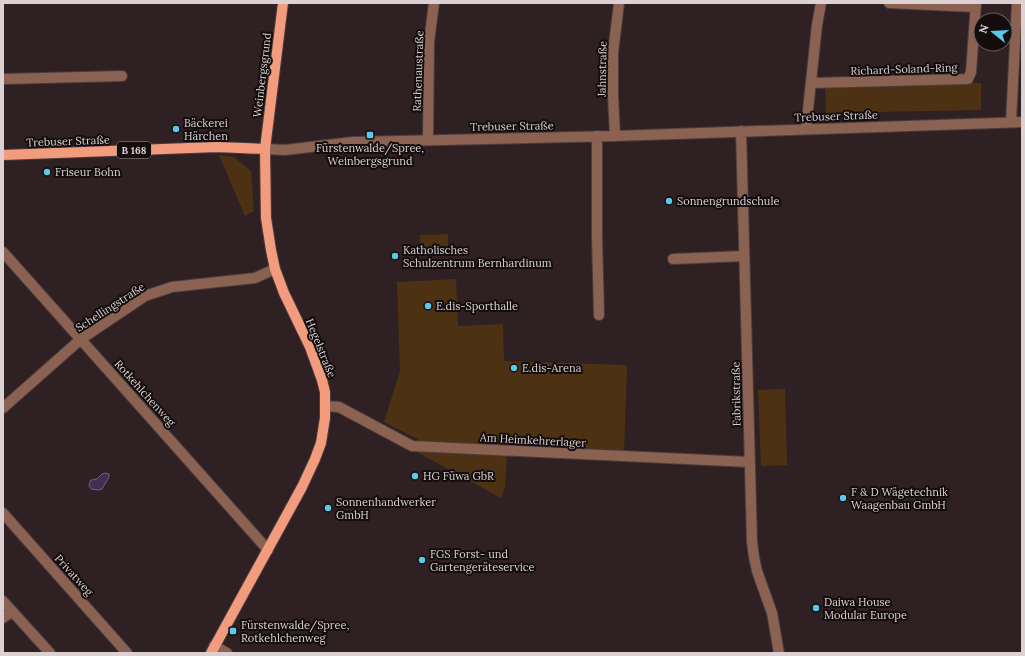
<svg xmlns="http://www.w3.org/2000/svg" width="1025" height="656" viewBox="0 0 1025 656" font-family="Lora,serif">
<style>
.green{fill:#4c3213}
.water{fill:#442c54;stroke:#715e7a}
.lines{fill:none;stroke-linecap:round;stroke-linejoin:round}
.minor-casing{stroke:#4b3d3f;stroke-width:12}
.major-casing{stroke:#4b3d3f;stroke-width:12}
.minor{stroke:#8b6152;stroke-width:10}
.major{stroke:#f29b7d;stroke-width:10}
.poi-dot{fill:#5cc7e8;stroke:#130d0d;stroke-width:1.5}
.labels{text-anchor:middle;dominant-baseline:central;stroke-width:4;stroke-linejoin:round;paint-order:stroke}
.shield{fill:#130d0d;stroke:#9f9697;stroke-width:1}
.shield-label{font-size:10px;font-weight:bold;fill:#dbd1d2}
.street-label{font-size:11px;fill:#dbd1d2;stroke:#130d0d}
.poi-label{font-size:11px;fill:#dbd1d2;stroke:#130d0d;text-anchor:start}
</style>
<rect width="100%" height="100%" fill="#2f2123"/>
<path class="green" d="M 981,83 L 981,110 L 826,113 L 825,86 Z
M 219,155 L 234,157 L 251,171 L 254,211 L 245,216 Z
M 448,234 L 448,253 L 421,254 L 420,235 Z
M 456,279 L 458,326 L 503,324 L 504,361 L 627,365 L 624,453 L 423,442 L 384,422 L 400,371 L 397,282 Z
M 785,389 L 787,465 L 761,466 L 758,390 Z
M 417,452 L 507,455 L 505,488 L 501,498 Z"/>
<path class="water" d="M 105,473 L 109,474 L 109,477 L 102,489 L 98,490 L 91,489 L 89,486 L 90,482 L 91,480 L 97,479 L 102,474 Z"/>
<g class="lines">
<g class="minor-casing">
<path id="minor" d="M 889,3 L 975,7
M 3,79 L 122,76
M 811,83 L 968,79 L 971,72 L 976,3
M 1011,122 L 1017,3
M 806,129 L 817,25 L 821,3
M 741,131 L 752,542 L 754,557 L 757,571 L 772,613 L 779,653
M 597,136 L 597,237 L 599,315
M 615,136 L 613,95 L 613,53 L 619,3
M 428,140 L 429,42 L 434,3
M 265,149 L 285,150 L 353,142 L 615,136 L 1022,122
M 3,252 L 268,550
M 673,259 L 744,256
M 325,406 L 339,407 L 412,446 L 749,462
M 3,408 L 81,339 L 145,296 L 172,287 L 255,278 L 275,269
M 3,513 L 127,653
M 3,601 L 50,653
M 3,618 L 12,611
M 214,646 L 227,653"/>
</g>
<g class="major-casing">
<path id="major" d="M 3,155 L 217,147 L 265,149
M 211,653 L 302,487 L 315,459 L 321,443 L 325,418 L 325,392 L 322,380 L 310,347 L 284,293 L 275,269 L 271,250 L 266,218 L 265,149 L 283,3"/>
</g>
<use href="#minor" class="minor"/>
<use href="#major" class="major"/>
</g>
<g class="poi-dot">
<circle cx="176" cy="129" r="4"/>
<rect x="366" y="131" width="8" height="8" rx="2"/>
<circle cx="47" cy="172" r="4"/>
<circle cx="669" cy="201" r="4"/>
<circle cx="395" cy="256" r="4"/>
<circle cx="428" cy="306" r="4"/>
<circle cx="514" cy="368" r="4"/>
<circle cx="415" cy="476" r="4"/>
<circle cx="843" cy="498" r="4"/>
<circle cx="328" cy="508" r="4"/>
<circle cx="422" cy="560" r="4"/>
<circle cx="816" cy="608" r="4"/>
<rect x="229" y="627" width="8" height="8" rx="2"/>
</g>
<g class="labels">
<rect class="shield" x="117" y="142" width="34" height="16" rx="3"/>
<g class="shield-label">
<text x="134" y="150">B 168</text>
</g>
<g class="street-label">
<text transform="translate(602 69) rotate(-89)">Jahnstraße</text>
<text transform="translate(904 69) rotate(-2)">Richard-Soland-Ring</text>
<text transform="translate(418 71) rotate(-88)">Rathenaustraße</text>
<text transform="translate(262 75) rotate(-83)">Weinbergsgrund</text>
<text transform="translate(836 116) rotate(-2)">Trebuser Straße</text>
<text transform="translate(512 126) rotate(-1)">Trebuser Straße</text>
<text transform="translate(68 141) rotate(-2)">Trebuser Straße</text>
<text transform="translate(110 307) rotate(-33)">Schellingstraße</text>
<text transform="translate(321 348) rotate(68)">Hegelstraße</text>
<text transform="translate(145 393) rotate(48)">Rotkehlchenweg</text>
<text transform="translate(736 394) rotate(-91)">Fabrikstraße</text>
<text transform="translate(533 440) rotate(3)">Am Heimkehrerlager</text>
<text transform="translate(74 575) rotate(48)">Privatweg</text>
</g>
<g class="poi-label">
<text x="184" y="123">Bäckerei<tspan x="184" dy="13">Härchen</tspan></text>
<text x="370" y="148" text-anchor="middle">Fürstenwalde/Spree,<tspan x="370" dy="13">Weinbergsgrund</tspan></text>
<text x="55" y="172">Friseur Bohn</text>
<text x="677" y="201">Sonnengrundschule</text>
<text x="403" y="250">Katholisches<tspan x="403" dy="13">Schulzentrum Bernhardinum</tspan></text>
<text x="436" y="306">E.dis-Sporthalle</text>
<text x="522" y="368">E.dis-Arena</text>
<text x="423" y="476">HG Füwa GbR</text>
<text x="851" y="492">F &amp; D Wägetechnik<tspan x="851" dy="13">Waagenbau GmbH</tspan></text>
<text x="336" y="502">Sonnenhandwerker<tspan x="336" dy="13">GmbH</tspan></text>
<text x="430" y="554">FGS Forst- und<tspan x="430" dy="13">Gartengeräteservice</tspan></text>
<text x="824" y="602">Daiwa House<tspan x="824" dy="13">Modular Europe</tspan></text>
<text x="241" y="625">Fürstenwalde/Spree,<tspan x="241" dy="13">Rotkehlchenweg</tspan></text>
</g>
</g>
<rect width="1025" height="656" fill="none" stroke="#dbd1d2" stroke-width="8"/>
<g transform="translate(993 32) rotate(288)"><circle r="19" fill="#130d0d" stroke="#635b5c"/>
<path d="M0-3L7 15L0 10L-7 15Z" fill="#5cc7e8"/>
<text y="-6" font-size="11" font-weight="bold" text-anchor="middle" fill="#dbd1d2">N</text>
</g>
</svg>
